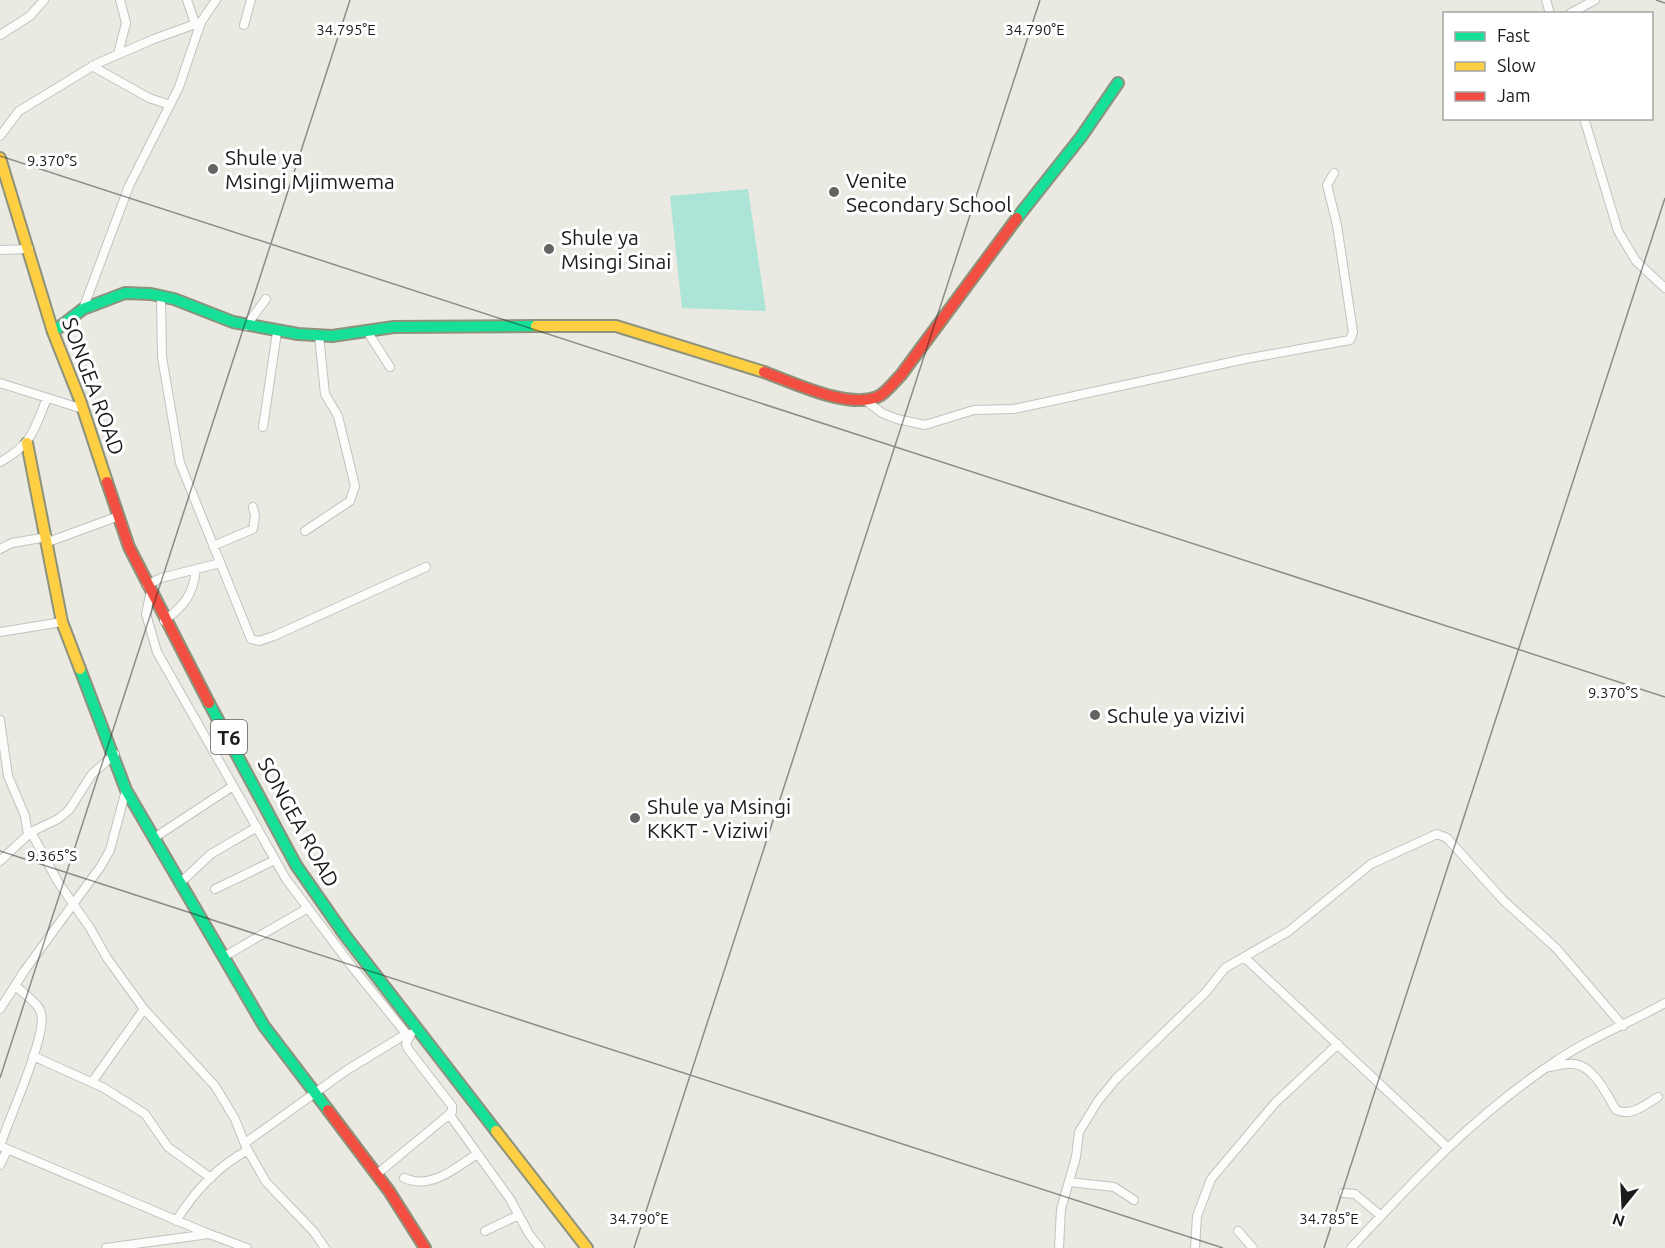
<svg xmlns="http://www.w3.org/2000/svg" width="1665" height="1248" viewBox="0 0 1665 1248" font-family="Ubuntu,sans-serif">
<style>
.pitch{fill:#ace4d7}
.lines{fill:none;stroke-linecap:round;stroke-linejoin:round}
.street-casing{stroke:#c2c2bf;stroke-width:10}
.fast-casing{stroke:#8d937b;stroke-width:14}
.slow-casing{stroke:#8d937b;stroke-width:14}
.jam-casing{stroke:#8d937b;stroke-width:14}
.street{stroke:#fcfcfb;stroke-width:8}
.fast{stroke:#16e098;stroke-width:10}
.slow{stroke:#ffcf43;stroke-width:10}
.jam{stroke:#f24e42;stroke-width:10}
.ticks{fill:none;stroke:#1b1b1b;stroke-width:1.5;stroke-opacity:0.45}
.poi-dot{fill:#636361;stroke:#fff;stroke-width:2}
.labels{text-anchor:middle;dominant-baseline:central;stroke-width:6;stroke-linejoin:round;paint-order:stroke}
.shield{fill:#fff;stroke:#5f5f5f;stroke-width:1.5}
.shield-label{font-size:20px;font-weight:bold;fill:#1b1b1b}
.poi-label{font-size:21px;fill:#1b1b1b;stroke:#fff;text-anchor:start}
.street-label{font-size:21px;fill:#1b1b1b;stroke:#fff}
.ticks-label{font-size:15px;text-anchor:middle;fill:#1b1b1b;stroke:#fff;stroke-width:6;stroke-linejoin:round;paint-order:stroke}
</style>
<rect width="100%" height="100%" fill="#eae9e2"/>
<path class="pitch" d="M 748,189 L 766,311 L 682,308 L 670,196 Z"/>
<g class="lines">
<g class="street-casing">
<path id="street" d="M 187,0 L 196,26
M 1546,0 L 1550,14
M 1569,14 L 1595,0
M 244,25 L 251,0
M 0,35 L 30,16 L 44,0
M 118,54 L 126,23 L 120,0
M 92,66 L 149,98 L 170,105
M 1584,118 L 1618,231 L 1636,261 L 1665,288
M 0,136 L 19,111 L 96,64 L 154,39 L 201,22 L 216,0
M 0,250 L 29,249
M 161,296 L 162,357 L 180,463 L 251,639 L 259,641 L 274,636 L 426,567
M 83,309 L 129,186 L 179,87 L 201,22
M 246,326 L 266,299
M 367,331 L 390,367
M 0,383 L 83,409
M 865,400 L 882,413 L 897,419 L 925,425 L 974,410 L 1014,409 L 1245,359 L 1350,340 L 1353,332 L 1337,225 L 1327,185 L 1334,173
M 263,427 L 277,332
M 0,462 C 32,445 34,430 47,398
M 305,531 L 350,501 L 355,486 L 338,416 L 325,394 L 319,335
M 48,542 L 119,516
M 213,546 L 253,529 L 255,516 L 253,507
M 0,549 L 12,543 L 47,537
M 147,585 L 161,578 L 220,563
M 150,595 L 146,614 L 157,652 L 286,879 L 353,968 L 408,1036
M 164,621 C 185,605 193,595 196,569
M 0,632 L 62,622
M 0,720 L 8,776 L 25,816 L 28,835
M 31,832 L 58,882 L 90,928 L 107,958 L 144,1009 L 215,1086 L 235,1119 L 246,1147 L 266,1182 L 314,1232 L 325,1248
M 154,838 L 233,786
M 0,861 L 31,832 L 58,819 L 69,810 L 92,774 L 115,754
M 180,883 L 211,854 L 257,827
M 215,889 L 275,860
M 225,956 L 308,908
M 1244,957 L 1447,1147
M 0,1009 L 25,970 L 101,866 L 110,850 L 126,790
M 33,1056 L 104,1088 L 145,1114 L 168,1147 L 211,1178
M 1549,1067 C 1557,1066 1566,1063 1574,1064 C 1594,1066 1607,1095 1616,1110 C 1631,1117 1645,1105 1658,1097
M 92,1082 L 144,1009
M 449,1114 L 510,1199 L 529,1234 L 540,1248
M 245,1143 L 347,1070 L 406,1034
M 0,1146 L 209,1234
M 0,1146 C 8,1121 48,1033 41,1013 C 38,1002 23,994 16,986
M 0,1165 L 7,1150
M 377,1174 L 452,1112 L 452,1106 L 408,1049 L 406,1044 L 411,1034
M 404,1178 C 432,1190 455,1168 477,1154
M 1069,1182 L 1114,1187 L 1134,1200
M 1343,1193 L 1355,1194 L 1381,1216
M 176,1221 C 194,1192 218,1166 248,1150
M 485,1231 L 519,1215
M 1238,1231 L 1253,1248
M 106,1248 L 209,1234 L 247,1248
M 1059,1248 L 1061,1209 L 1076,1157 L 1079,1132 L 1098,1101 L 1116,1079 L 1206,992 L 1225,968 L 1289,931 L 1371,864 L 1437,834 L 1447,838 L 1503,900 L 1556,948 L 1623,1026
M 1195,1248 L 1197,1216 L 1211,1179 L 1275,1103 L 1338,1044
M 1351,1248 C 1416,1178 1476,1114 1556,1061 C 1589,1038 1630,1023 1665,1003"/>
</g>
<g class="fast-casing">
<path id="fast" d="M 1017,218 L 1081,137 L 1118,83
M 53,332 L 83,309 L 125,293 L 151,294 L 174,299 L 233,322 L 298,334 L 332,336 L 394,327 L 536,326
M 80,669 L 126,790 L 264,1026 L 328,1110
M 209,703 L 296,865 L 344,934 L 496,1131"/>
</g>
<g class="slow-casing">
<path id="slow" d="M 0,158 L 53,332 L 80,400 L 107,482
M 536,326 L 616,326 L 764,372
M 27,443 L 62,622 L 80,669
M 496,1131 L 587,1248"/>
</g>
<g class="jam-casing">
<path id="jam" d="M 764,372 C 792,382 853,412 881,395 C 888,390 895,381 901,375 L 1017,218
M 107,482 L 129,547 L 209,703
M 328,1110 L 389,1191 L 425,1248"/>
</g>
<use href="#street" class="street"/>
<use href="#fast" class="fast"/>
<use href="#slow" class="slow"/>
<use href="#jam" class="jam"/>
</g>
<path class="ticks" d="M 1656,0 L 1665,3M 0,156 L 1665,697M 0,851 L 1223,1248M 0,1078 L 350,0M 634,1248 L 1040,0M 1324,1248 L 1665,198"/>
<g class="poi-dot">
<circle cx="213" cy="169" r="6"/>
<circle cx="834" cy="192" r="6"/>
<circle cx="549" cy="249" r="6"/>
<circle cx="1095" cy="715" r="6"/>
<circle cx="635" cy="818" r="6"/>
</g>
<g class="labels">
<rect class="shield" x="211" y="720" width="36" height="34" rx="4.5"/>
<g class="shield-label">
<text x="229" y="737">T6</text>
</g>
<g class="poi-label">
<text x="225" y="157">Shule ya<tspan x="225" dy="24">Msingi Mjimwema</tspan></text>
<text x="846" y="180">Venite<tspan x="846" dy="24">Secondary School</tspan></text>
<text x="561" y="237">Shule ya<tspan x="561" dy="24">Msingi Sinai</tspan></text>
<text x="1107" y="715">Schule ya vizivi</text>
<text x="647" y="806">Shule ya Msingi<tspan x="647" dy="24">KKKT - Viziwi</tspan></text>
</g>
<g class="street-label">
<text transform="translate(94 386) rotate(70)">SONGEA ROAD</text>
<text transform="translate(299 822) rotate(61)">SONGEA ROAD</text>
</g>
</g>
<g class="ticks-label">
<text x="346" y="35">34.795°E</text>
<text x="1035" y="35">34.790°E</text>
<text x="52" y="166">9.370°S</text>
<text x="1613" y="698">9.370°S</text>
<text x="52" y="861">9.365°S</text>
<text x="639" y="1224">34.790°E</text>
<text x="1329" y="1224">34.785°E</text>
</g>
<rect x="1443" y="12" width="210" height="108" fill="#ffffff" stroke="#a4a4a4" stroke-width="1.5"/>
<rect x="1455" y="32" width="30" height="9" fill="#16e098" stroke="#a4a4a4" stroke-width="1.5"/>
<text x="1497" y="42" font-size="18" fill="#1b1b1b">Fast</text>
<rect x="1455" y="62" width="30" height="9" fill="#ffcf43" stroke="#a4a4a4" stroke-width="1.5"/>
<text x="1497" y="72" font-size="18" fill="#1b1b1b">Slow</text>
<rect x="1455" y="92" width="30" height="9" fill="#f24e42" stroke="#a4a4a4" stroke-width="1.5"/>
<text x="1497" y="102" font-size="18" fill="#1b1b1b">Jam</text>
<g transform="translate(1623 1206) rotate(198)" stroke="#ffffff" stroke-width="4.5" paint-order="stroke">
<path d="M0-4.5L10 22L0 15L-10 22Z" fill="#1b1b1b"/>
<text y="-9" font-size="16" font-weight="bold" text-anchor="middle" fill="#1b1b1b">N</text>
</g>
</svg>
